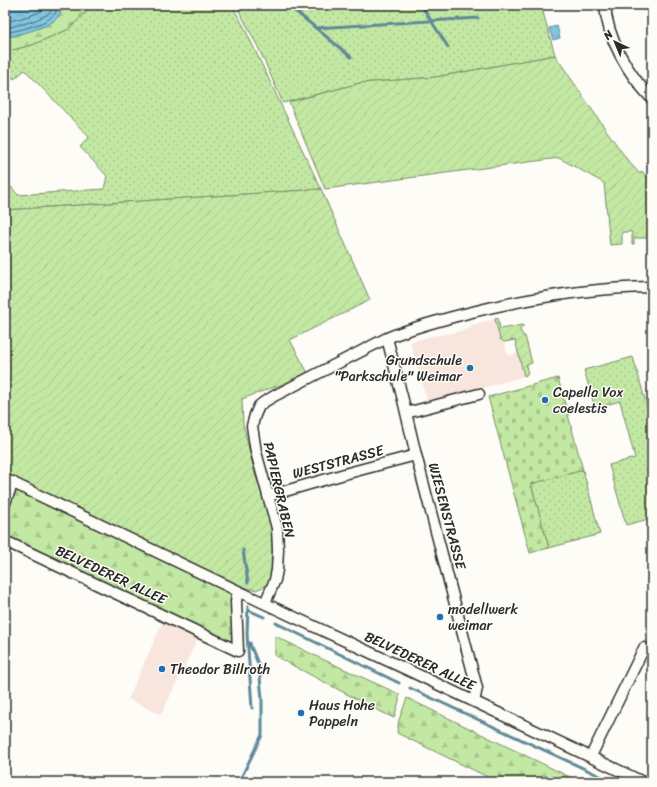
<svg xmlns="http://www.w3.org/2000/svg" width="657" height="787" viewBox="0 0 657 787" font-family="Sriracha,sans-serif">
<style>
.built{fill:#f8e6de}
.grass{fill:url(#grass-dots);stroke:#778a67}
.forest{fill:url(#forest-firs);stroke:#778a67}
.cemetery{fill:url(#cemetery-stones);stroke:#778a67}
.garden{fill:url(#garden-furrows);stroke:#778a67}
.water{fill:url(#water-waves);stroke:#5f8999}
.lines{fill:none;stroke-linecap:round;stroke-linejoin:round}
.shore{stroke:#4d6974;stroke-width:1}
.stream{stroke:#5f8999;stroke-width:3}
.street-casing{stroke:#2b2b2b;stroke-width:13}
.street{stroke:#fdfcf7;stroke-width:10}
.poi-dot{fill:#1f6fb2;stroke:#fdfcf7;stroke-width:1.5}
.labels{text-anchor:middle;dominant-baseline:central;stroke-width:3;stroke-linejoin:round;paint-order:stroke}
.poi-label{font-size:14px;fill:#2b2b2b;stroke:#fdfcf7;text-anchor:start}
.street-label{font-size:14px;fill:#2b2b2b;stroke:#fdfcf7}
</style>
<defs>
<pattern id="grass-dots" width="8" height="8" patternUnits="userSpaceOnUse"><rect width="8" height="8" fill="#c3e8a3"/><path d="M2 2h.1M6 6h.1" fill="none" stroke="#a8c78c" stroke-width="1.8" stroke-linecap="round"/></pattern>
<pattern id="forest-firs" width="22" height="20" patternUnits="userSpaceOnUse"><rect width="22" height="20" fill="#c3e8a3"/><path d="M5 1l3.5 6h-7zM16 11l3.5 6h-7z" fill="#a8c78c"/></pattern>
<pattern id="cemetery-stones" width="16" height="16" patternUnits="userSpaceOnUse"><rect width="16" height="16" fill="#c3e8a3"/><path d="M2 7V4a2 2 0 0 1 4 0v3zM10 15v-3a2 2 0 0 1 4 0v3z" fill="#a8c78c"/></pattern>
<pattern id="garden-furrows" width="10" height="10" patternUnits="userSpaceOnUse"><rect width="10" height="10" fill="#c3e8a3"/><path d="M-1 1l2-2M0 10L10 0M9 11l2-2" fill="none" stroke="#a8c78c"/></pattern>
<pattern id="water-waves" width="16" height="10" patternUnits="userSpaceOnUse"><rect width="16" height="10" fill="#81c7e2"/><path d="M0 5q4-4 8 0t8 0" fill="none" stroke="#70abc2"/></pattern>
</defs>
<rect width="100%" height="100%" fill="#fdfcf7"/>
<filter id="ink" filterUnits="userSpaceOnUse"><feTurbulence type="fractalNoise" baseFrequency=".025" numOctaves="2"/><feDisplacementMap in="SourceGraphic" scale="8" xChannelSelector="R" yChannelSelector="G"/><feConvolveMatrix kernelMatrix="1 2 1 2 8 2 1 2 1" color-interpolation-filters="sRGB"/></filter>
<g filter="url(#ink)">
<path class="built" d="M 495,319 L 500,339 L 504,342 L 508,356 L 518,353 L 524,376 L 428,404 L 410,342 L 432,336 L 453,333 L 471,328 L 471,325 Z
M 163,621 L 198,638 L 161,715 L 128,699 Z"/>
<path class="grass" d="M 93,5 L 232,5 L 244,27 L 321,189 L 5,210 L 5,187 L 11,187 L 18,195 L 104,189 L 107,176 L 80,147 L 89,137 L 25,70 L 14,79 L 5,70 L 5,52 L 32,45 L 69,29 Z
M 236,5 L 541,5 L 555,55 L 436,77 L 360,83 L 283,103 L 259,49 Z
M 633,357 L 652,424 L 652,518 L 626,525 L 609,465 L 635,458 L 620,401 L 595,408 L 584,370 Z
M 583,470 L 600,534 L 549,548 L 531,484 Z"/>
<path class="forest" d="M 59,5 L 93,5 L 69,29 L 32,45 L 5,52 L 5,38 L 40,27 L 61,12 Z
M 5,483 L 233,592 L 235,647 L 5,537 Z
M 275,636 L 322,659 L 399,694 L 399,701 L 394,718 L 373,708 L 275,656 Z
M 407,698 L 580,782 L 498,782 L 397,733 L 399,720 Z"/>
<path class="cemetery" d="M 558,378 L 583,470 L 531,484 L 549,548 L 530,553 L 488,397 Z"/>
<path class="garden" d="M 555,55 L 597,117 L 628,161 L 640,174 L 642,171 L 649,179 L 652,176 L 652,236 L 650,236 L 650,238 L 634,238 L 634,244 L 632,244 L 632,232 L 622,232 L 622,244 L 610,245 L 604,183 L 559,158 L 325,189 L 289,102 L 360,83 L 436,77 Z
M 321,189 L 370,300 L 290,340 L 309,375 L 263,391 L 242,399 L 243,424 L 255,474 L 263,496 L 272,529 L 273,562 L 272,573 L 271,578 L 266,585 L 263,587 L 256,590 L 244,587 L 5,475 L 5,210 Z
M 498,318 L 500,329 L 523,325 L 523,327 L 520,328 C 520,331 522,333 523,336 L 525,336 L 532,363 L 526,365 L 528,374 L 524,376 L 515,340 L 504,342 L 500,339 L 495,319 Z"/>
<path class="water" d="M 24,5 L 59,5 L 61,12 C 59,15 58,18 55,20 C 44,29 19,34 5,38 L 5,6 L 20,6 Z
M 557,26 L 560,38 L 553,40 L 549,28 Z"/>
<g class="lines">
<path class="shore" d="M 5,22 C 17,19 35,16 44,9 L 44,5
M 5,28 C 19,25 41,21 51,11 L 50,5
M 5,33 C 19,30 48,25 56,12 L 55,5"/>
<path class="stream" d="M 288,5 L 351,57
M 421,5 L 448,47
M 315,28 L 478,18
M 243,550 L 248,583
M 248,607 L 247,634 L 252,708
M 248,610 L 264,617
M 276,623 L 399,683
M 410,688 L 613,782
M 239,782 L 262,735 L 262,699 L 259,666 L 251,647 L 250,643"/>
<g class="street-casing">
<path id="street" d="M 605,5 C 607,39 629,75 652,99
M 387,338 L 403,400 L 416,455 L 477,688 L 474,702
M 406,413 L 479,394
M 5,479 L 238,591 L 410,671 L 643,782
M 268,496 L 348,473 L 416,455
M 5,503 L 13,482
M 5,541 L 238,651 L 236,601 L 238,591
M 265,603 L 275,580 L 277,570 L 278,550 L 277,528 L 256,452 L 252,426 L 255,415 L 259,406 L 264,402 L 276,395 L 387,338 C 413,327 441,320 468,313 C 528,298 590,288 652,287
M 591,756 L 644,648 L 652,652"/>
</g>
<use href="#street" class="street"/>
</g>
</g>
<g class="poi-dot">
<circle cx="470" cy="368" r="4"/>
<circle cx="545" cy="400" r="4"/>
<circle cx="440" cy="617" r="4"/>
<circle cx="162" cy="669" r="4"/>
<circle cx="301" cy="713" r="4"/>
</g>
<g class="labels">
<g class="poi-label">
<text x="462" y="360" text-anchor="end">Grundschule<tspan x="462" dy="16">"Parkschule" Weimar</tspan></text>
<text x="553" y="392">Capella Vox<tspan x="553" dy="16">coelestis</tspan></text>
<text x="448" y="609">modellwerk<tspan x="448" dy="16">weimar</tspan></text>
<text x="170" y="669">Theodor Billroth</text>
<text x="309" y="705">Haus Hohe<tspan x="309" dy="16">Pappeln</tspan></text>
</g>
<g class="street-label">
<text transform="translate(338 462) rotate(-15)">WESTSTRASSE</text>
<text transform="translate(279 490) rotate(77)">PAPIERGRABEN</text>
<text transform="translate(447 516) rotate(75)">WIESENSTRASSE</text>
<text transform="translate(111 575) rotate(25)">BELVEDERER ALLEE</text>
<text transform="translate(420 661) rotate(25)">BELVEDERER ALLEE</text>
</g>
</g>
<rect width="657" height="787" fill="none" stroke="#fdfcf7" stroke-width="20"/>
<rect x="10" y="10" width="637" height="767" fill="none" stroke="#2b2b2b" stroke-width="1.5" filter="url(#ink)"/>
<g transform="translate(615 42) rotate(316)" stroke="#fdfcf7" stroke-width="3" paint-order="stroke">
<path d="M0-3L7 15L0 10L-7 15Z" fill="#2b2b2b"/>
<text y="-6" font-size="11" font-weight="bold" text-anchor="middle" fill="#2b2b2b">N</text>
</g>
</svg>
